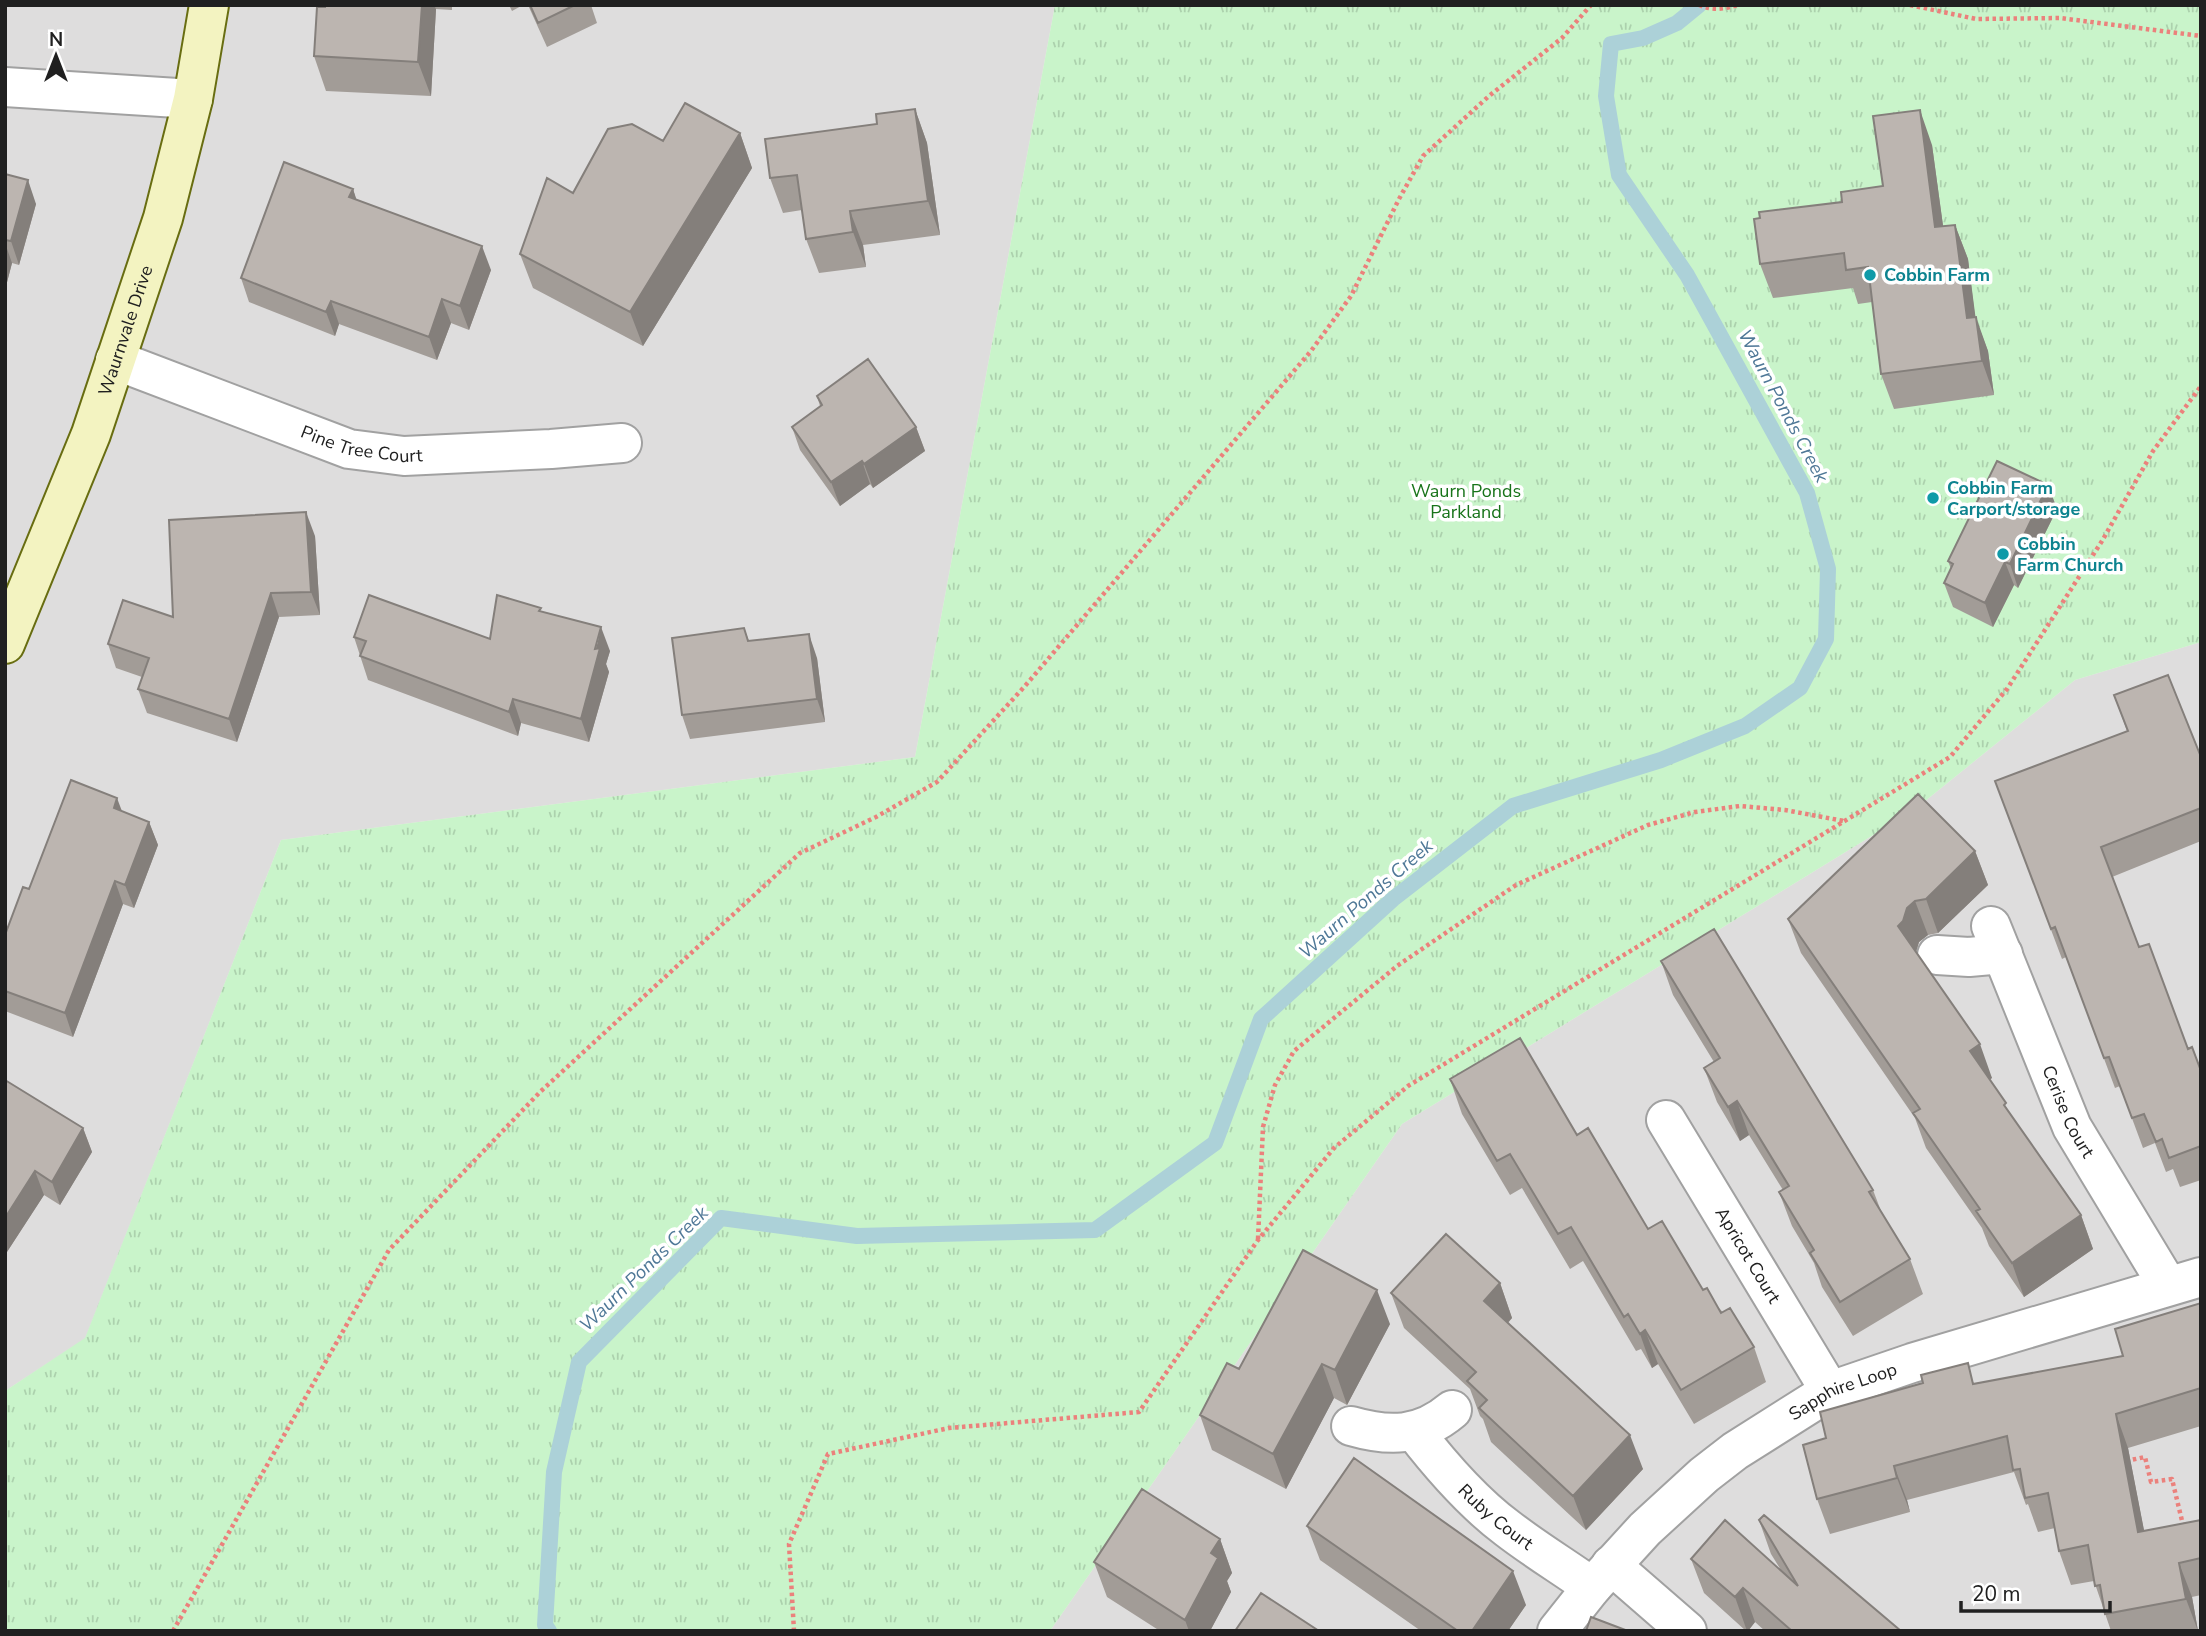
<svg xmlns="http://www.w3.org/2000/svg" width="2206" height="1636" viewBox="0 0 2206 1636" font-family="'Nunito Sans',sans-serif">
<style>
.residential{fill:#dedddd}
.park{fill:url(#park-tufts)}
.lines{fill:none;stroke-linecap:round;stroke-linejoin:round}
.stream{stroke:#acd1d8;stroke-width:16}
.street-casing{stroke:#a1a1a1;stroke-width:42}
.secondary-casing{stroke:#686d11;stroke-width:42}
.path{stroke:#eb817c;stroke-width:4.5;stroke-dasharray:3.5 3.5;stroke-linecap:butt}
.street{stroke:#fff;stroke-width:38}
.secondary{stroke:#f3f3c1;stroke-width:38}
.wall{fill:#a29c97}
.shaded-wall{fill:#847f7b}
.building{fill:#bcb5b0;stroke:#847f7b;stroke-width:2}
.culture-dot{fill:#0f9aa8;stroke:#fff;stroke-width:2.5}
.labels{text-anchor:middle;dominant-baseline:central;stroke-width:7;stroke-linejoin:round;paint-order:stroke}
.culture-label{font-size:18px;font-weight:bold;fill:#0d838f;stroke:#fff;text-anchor:start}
.street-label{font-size:18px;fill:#202020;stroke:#fff}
.park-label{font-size:18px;fill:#18741a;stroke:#fff}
.water-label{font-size:19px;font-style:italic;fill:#4f7897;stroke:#fff}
</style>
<defs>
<pattern id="park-tufts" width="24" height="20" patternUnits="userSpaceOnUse" patternTransform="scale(1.75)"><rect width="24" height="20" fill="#c9f4ca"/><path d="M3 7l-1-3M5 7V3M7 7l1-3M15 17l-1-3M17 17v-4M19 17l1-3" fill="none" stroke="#acd1ad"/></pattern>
</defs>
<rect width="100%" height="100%" fill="#efece7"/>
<path class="residential" d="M 5,5 L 1055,5 L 915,757 L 281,840 L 85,1339 L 5,1391 Z
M 2201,642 L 2201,1631 L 1050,1631 L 1402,1124 L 1914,810 L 2075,680 Z"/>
<path class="park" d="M 1055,5 L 2201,5 L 2201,642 L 2075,680 L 1914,810 L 1402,1124 L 1050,1631 L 5,1631 L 5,1391 L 85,1338 L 281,840 L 915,757 Z"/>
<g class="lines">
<path class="stream" d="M 549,1631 L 545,1625 L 554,1472 L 579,1362 L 721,1218 L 857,1236 L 1095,1230 L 1215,1143 L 1261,1019 L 1393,899 L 1513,806 L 1661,760 L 1745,726 L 1800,688 L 1826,639 L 1828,569 L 1807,493 L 1687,275 L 1619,175 L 1606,96 L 1611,44 L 1643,38 L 1677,23 L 1699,5"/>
<g class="street-casing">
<g id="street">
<path d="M 5,87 L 193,99"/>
<path id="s1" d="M 115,360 L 349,449 L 404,456 L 551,449 L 622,443"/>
<path id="s2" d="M 1991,926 L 2072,1127 L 2168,1286"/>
<path d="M 1937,955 L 1969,957 L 2003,954"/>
<path id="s3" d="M 1666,1120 L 1830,1391"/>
<path d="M 1351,1426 C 1389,1437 1420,1437 1452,1410"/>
<path id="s4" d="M 1414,1431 C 1441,1466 1471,1501 1507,1528 C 1534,1549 1564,1567 1592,1587"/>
<path d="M 1611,1565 L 1687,1631"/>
<path id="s5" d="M 1557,1631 L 1592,1587 L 1645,1529 L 1704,1475 L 1735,1451 L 1830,1391 L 1912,1363 L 2201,1277"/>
</g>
</g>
<g class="secondary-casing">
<g id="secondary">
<path id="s6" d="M 5,644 L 91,434 L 163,218 L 193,99 L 209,5"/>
</g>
</g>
<path class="path" d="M 1699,5 C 1713,11 1724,9 1738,5
M 1910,5 L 1976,19 L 2060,18 L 2201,36
M 1258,1239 L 1263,1127 L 1275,1085 L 1294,1051 L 1397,966 L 1516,885 L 1648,825 L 1695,812 L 1740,806 L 1785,810 L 1844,821
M 2126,1461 L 2145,1457 L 2151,1482 L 2172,1479 L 2183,1525 L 2185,1525
M 173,1631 L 389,1250 L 540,1092 L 800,853 L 876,817 L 937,782 L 1025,686 L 1311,351 L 1351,296 L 1399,199 L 1423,156 L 1489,96 L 1562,38 L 1591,5
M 794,1631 L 789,1544 L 828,1454 L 949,1428 L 1139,1412 L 1258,1240 L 1334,1148 L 1408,1086 L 1950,757 L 2007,689 L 2102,541 L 2153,451 L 2201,386"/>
<use href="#street" class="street"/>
<use href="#secondary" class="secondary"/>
</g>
<path class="wall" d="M 325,5 L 452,5 L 452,10 L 436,9 L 431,96 L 326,91 L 314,56 Z
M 509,5 L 523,5 L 512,11 Z
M 528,5 L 591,5 L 597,23 L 547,47 Z
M 915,109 L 927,143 L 940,235 L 863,245 L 866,267 L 819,273 L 806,239 L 802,210 L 783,213 L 770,178 L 877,124 Z
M 740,133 L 752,168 L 643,346 L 533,288 L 520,254 L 573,193 L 663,141 Z
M 1932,145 L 1943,226 L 1955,225 L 1968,259 L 1975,317 L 1988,351 L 1994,395 L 1894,409 L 1881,374 L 1872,302 L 1858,304 L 1853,288 L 1773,298 L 1760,264 L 1842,202 L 1883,186 Z
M 5,174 L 36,204 L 19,265 L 12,263 L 5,290 Z
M 353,189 L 356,200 L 491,270 L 469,330 L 451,323 L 437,360 L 339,324 L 335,336 L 249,302 L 241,278 Z
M 817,396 L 916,427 L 925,451 L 873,488 L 870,484 L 840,506 L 800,450 L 792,427 L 820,406 Z
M 2048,485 L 2057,509 L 2018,588 L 2014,585 L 1993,627 L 1953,607 L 1944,583 L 1951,569 L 1948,561 Z
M 315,536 L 320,615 L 279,617 L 237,742 L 147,713 L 138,689 L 142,677 L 116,668 L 108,644 L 173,617 Z
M 542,612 L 610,651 L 606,664 L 609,672 L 589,742 L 521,723 L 518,736 L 368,680 L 354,637 L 490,639 Z
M 744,628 L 749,641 L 817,658 L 825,722 L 690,739 L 682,715 Z
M 2114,695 L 2201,757 L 2201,841 L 2112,877 L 2139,947 L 2188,1049 L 2201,1071 L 2201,1180 L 2180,1187 L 2173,1169 L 2166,1172 L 2155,1143 L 2143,1148 L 2120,1086 L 2115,1088 L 2066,957 L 2062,959 L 1995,781 L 2127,731 Z
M 122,811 L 149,822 L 158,845 L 134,908 L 123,904 L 73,1037 L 5,1011 L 5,935 L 29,889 Z
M 1975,851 L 1988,885 L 1938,933 L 1928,935 L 1919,942 L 1916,952 L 1992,1078 L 1990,1079 L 2010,1114 L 2081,1215 L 2093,1249 L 2024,1297 L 1989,1246 L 1982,1228 L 1926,1148 L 1915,1118 L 1801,953 L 1788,919 Z
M 1661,961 L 1873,1190 L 1881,1211 L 1910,1259 L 1923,1294 L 1853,1336 L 1822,1287 L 1814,1263 L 1792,1226 L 1779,1192 L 1783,1190 L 1749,1135 L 1740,1141 L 1717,1102 L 1704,1068 L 1714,1062 L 1673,995 Z
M 1450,1079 L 1577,1135 L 1648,1229 L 1754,1347 L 1766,1382 L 1694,1424 L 1658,1364 L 1652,1368 L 1641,1349 L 1636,1351 L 1583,1261 L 1570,1269 L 1522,1188 L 1510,1195 L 1462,1114 Z
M 5,1080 L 83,1128 L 92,1152 L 60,1205 L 44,1195 L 5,1255 Z
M 1500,1283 L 1512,1318 L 1508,1323 L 1643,1469 L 1586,1530 L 1491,1442 L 1483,1419 L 1480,1416 L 1470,1389 L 1404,1328 L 1391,1293 Z
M 2201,1303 L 2201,1426 L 2128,1448 L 2144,1531 L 2201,1520 L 2201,1595 L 2192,1597 L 2198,1631 L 2111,1631 L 2094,1581 L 2071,1585 L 2059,1551 L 2055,1528 L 2038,1532 L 2028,1504 L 2026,1505 L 2014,1472 L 1907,1500 L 1910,1512 L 1830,1534 L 1817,1499 L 1826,1438 L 1975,1384 L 2123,1356 Z
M 1390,1324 L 1347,1405 L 1334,1398 L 1286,1489 L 1212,1450 L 1200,1415 L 1239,1369 Z
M 1759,1520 L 1901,1631 L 1765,1631 L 1755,1622 L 1748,1631 L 1746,1631 L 1704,1593 L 1691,1559 L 1781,1570 L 1771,1554 Z
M 1307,1526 L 1526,1605 L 1508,1631 L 1421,1631 L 1320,1560 Z
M 1220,1539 L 1232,1573 L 1227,1581 L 1231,1592 L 1210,1631 L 1160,1631 L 1107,1597 L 1094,1562 Z"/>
<path class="shaded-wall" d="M 422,5 L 434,5 L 436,9 L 431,96 L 418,62 Z
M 915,109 L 927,143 L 940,235 L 928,201 Z
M 1920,110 L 1932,145 L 1948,262 L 1935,227 Z
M 740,133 L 752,168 L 643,346 L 630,312 Z
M 28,180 L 36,204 L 19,265 L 11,241 Z
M 353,189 L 361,213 L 349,197 Z
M 850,211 L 863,245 L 866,267 L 853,232 Z
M 1955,225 L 1968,259 L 1980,352 L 1967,318 Z
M 5,243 L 12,263 L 5,290 Z
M 482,246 L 491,270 L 469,330 L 460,306 Z
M 442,299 L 451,323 L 437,360 L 429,337 Z
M 331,301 L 339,324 L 335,336 L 326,312 Z
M 1976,317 L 1988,351 L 1994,395 L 1982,361 Z
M 916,427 L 925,451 L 873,488 L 864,464 Z
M 862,461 L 870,484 L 840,506 L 831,482 Z
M 2048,485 L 2057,509 L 2018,588 L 2010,564 Z
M 306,512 L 315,536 L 320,615 L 311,592 Z
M 2005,562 L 2014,585 L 1993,627 L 1985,603 Z
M 271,593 L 279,617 L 237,742 L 229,719 Z
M 601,627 L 610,651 L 606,664 L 609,672 L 589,742 L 581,719 Z
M 809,634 L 817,658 L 825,722 L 817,699 Z
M 513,699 L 521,723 L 518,736 L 509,712 Z
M 117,798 L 126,822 L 114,808 Z
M 149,822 L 158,845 L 134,908 L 125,885 Z
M 1975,851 L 1988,885 L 1938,933 L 1926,899 Z
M 115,881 L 123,904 L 73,1037 L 65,1013 Z
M 1915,901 L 1928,935 L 1919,942 L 1915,955 L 1898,926 L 1907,908 Z
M 1980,1044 L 1992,1078 L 1982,1085 L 1970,1051 Z
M 1737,1101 L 1749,1135 L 1740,1141 L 1728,1107 Z
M 83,1128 L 92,1152 L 60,1205 L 52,1182 Z
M 35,1171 L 44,1195 L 5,1255 L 5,1218 Z
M 2081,1215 L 2093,1249 L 2024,1297 L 2012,1263 Z
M 1500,1283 L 1512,1318 L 1496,1335 L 1484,1301 Z
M 1377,1290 L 1390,1324 L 1347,1405 L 1335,1370 Z
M 1645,1330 L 1658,1364 L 1652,1368 L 1640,1334 Z
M 1322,1364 L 1334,1398 L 1286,1489 L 1273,1454 Z
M 2116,1414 L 2128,1448 L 2151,1566 L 2138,1532 Z
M 1630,1435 L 1643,1469 L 1586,1530 L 1573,1496 Z
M 1894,1466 L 1907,1500 L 1910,1512 L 1897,1478 Z
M 1220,1539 L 1232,1573 L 1227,1581 L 1231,1592 L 1210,1631 L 1189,1631 L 1185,1620 L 1211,1553 Z
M 2179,1563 L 2192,1597 L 2198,1631 L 2186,1599 Z
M 1513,1571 L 1526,1605 L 1508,1631 L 1472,1631 Z
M 1743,1588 L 1755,1622 L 1748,1631 L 1747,1631 L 1735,1597 Z"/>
<path class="building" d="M 325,5 L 422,5 L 418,62 L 314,56 L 317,7 L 325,7 Z
M 530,5 L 575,5 L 538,23 Z
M 685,103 L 740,133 L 630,312 L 520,254 L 547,178 L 573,193 L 608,129 L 632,124 L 663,141 Z
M 915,109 L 928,201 L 850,211 L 853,232 L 806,239 L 797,175 L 770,178 L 765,139 L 877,124 L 876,114 Z
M 1920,110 L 1935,227 L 1955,225 L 1967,318 L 1976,317 L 1982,361 L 1881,374 L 1868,267 L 1846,270 L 1844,253 L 1760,264 L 1754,219 L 1760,218 L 1759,212 L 1842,202 L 1841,192 L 1883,186 L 1873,116 Z
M 284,162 L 353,189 L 349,197 L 482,246 L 460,306 L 442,299 L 429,337 L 331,301 L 326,312 L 241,278 Z
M 5,174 L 28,180 L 11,241 L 5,240 Z
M 868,359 L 916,427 L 864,464 L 862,461 L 831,482 L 792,427 L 822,405 L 817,396 Z
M 1997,461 L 2048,485 L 2010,564 L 2005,562 L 1985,603 L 1944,583 L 1953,564 L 1948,561 Z
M 306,512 L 311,592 L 271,593 L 229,719 L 138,689 L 149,658 L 108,644 L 123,600 L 173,617 L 169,520 Z
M 369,595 L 490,639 L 497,595 L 541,608 L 539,611 L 601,627 L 595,649 L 600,648 L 581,719 L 513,699 L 509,712 L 360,656 L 366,641 L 354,637 Z
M 744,628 L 748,641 L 809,634 L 817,699 L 682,715 L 672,638 Z
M 2168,675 L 2201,757 L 2201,808 L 2101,847 L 2139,947 L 2149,944 L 2188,1049 L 2192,1047 L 2201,1071 L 2201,1146 L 2169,1158 L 2162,1139 L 2156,1142 L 2144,1114 L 2132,1118 L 2109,1057 L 2104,1058 L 2055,927 L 2051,929 L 1995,781 L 2128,731 L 2114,695 Z
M 71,780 L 117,798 L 114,808 L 149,822 L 125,885 L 115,881 L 65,1013 L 5,991 L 5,935 L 23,887 L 29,889 Z
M 1918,794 L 1975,851 L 1926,899 L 1915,901 L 1907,908 L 1903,921 L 1898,926 L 1980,1044 L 1970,1051 L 2006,1103 L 2004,1105 L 2081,1215 L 2012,1263 L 1976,1211 L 1980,1209 L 1913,1113 L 1920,1109 L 1788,919 Z
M 1714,929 L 1873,1190 L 1869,1192 L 1910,1259 L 1840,1302 L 1810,1253 L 1814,1250 L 1779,1192 L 1789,1186 L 1737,1101 L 1728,1107 L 1704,1068 L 1720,1058 L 1661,961 Z
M 1520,1038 L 1577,1135 L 1588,1128 L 1648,1229 L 1662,1221 L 1703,1290 L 1707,1288 L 1721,1313 L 1730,1308 L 1754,1347 L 1681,1390 L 1645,1330 L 1640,1334 L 1628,1314 L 1624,1317 L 1571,1227 L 1558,1234 L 1510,1154 L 1497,1161 L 1450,1079 Z
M 5,1080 L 83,1128 L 52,1182 L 35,1171 L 5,1218 Z
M 1446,1234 L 1500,1283 L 1484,1301 L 1630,1435 L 1573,1496 L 1479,1408 L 1487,1400 L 1467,1381 L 1476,1372 L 1391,1293 Z
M 1303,1250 L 1377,1290 L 1335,1370 L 1322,1364 L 1273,1454 L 1200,1415 L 1227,1363 L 1239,1369 Z
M 2201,1303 L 2201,1388 L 2116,1414 L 2138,1532 L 2201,1520 L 2201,1558 L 2179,1563 L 2186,1599 L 2105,1614 L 2100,1585 L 2095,1586 L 2088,1545 L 2059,1551 L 2048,1493 L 2025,1498 L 2020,1469 L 2013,1470 L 2007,1436 L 1894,1466 L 1897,1478 L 1817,1499 L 1803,1445 L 1826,1438 L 1820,1412 L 1923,1383 L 1921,1375 L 1968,1363 L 1973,1384 L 2123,1356 L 2115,1329 Z
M 1354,1458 L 1513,1571 L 1472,1631 L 1458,1631 L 1307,1526 Z
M 1142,1489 L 1220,1539 L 1211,1553 L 1218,1558 L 1185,1620 L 1094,1562 Z
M 1764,1515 L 1901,1631 L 1792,1631 L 1743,1588 L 1735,1597 L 1691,1559 L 1725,1520 L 1798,1586 L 1759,1520 Z
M 1261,1593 L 1319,1631 L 1235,1631 Z
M 1591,1617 L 1628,1631 L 1586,1631 Z"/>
<g class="culture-dot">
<circle cx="1870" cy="275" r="7"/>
<circle cx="1933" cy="498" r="7"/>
<circle cx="2003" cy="554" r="7"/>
</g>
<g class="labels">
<g class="culture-label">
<text x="1884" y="275">Cobbin Farm</text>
<text x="1947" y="488">Cobbin Farm<tspan x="1947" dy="21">Carport/storage</tspan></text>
<text x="2017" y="544">Cobbin<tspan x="2017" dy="21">Farm Church</tspan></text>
</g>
<g class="street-label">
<text stroke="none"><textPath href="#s6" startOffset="336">Waurnvale Drive</textPath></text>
<text stroke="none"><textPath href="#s1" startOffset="262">Pine Tree Court</textPath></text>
<text stroke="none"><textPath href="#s2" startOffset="201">Cerise Court</textPath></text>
<text stroke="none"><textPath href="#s3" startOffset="158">Apricot Court</textPath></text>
<text stroke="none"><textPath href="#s5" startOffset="378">Sapphire Loop</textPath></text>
<text stroke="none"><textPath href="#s4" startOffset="119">Ruby Court</textPath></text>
</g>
<g class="park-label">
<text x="1466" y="491">Waurn Ponds<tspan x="1466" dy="21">Parkland</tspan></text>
</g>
<g class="water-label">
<text transform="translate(1783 406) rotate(62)">Waurn Ponds Creek</text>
<text transform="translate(1366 899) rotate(-41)">Waurn Ponds Creek</text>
<text transform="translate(644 1269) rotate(-44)">Waurn Ponds Creek</text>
</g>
</g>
<rect width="2206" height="1636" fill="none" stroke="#202020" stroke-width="14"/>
<g transform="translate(56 56)" stroke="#ffffff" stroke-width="5" paint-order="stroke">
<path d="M0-5L12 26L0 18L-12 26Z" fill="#202020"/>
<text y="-10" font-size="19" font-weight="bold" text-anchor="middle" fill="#202020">N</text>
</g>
<path d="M1961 1601v10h149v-10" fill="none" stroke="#202020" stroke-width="3.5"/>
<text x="1972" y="1601" font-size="21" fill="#202020" stroke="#ffffff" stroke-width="5" paint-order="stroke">20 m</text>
</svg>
